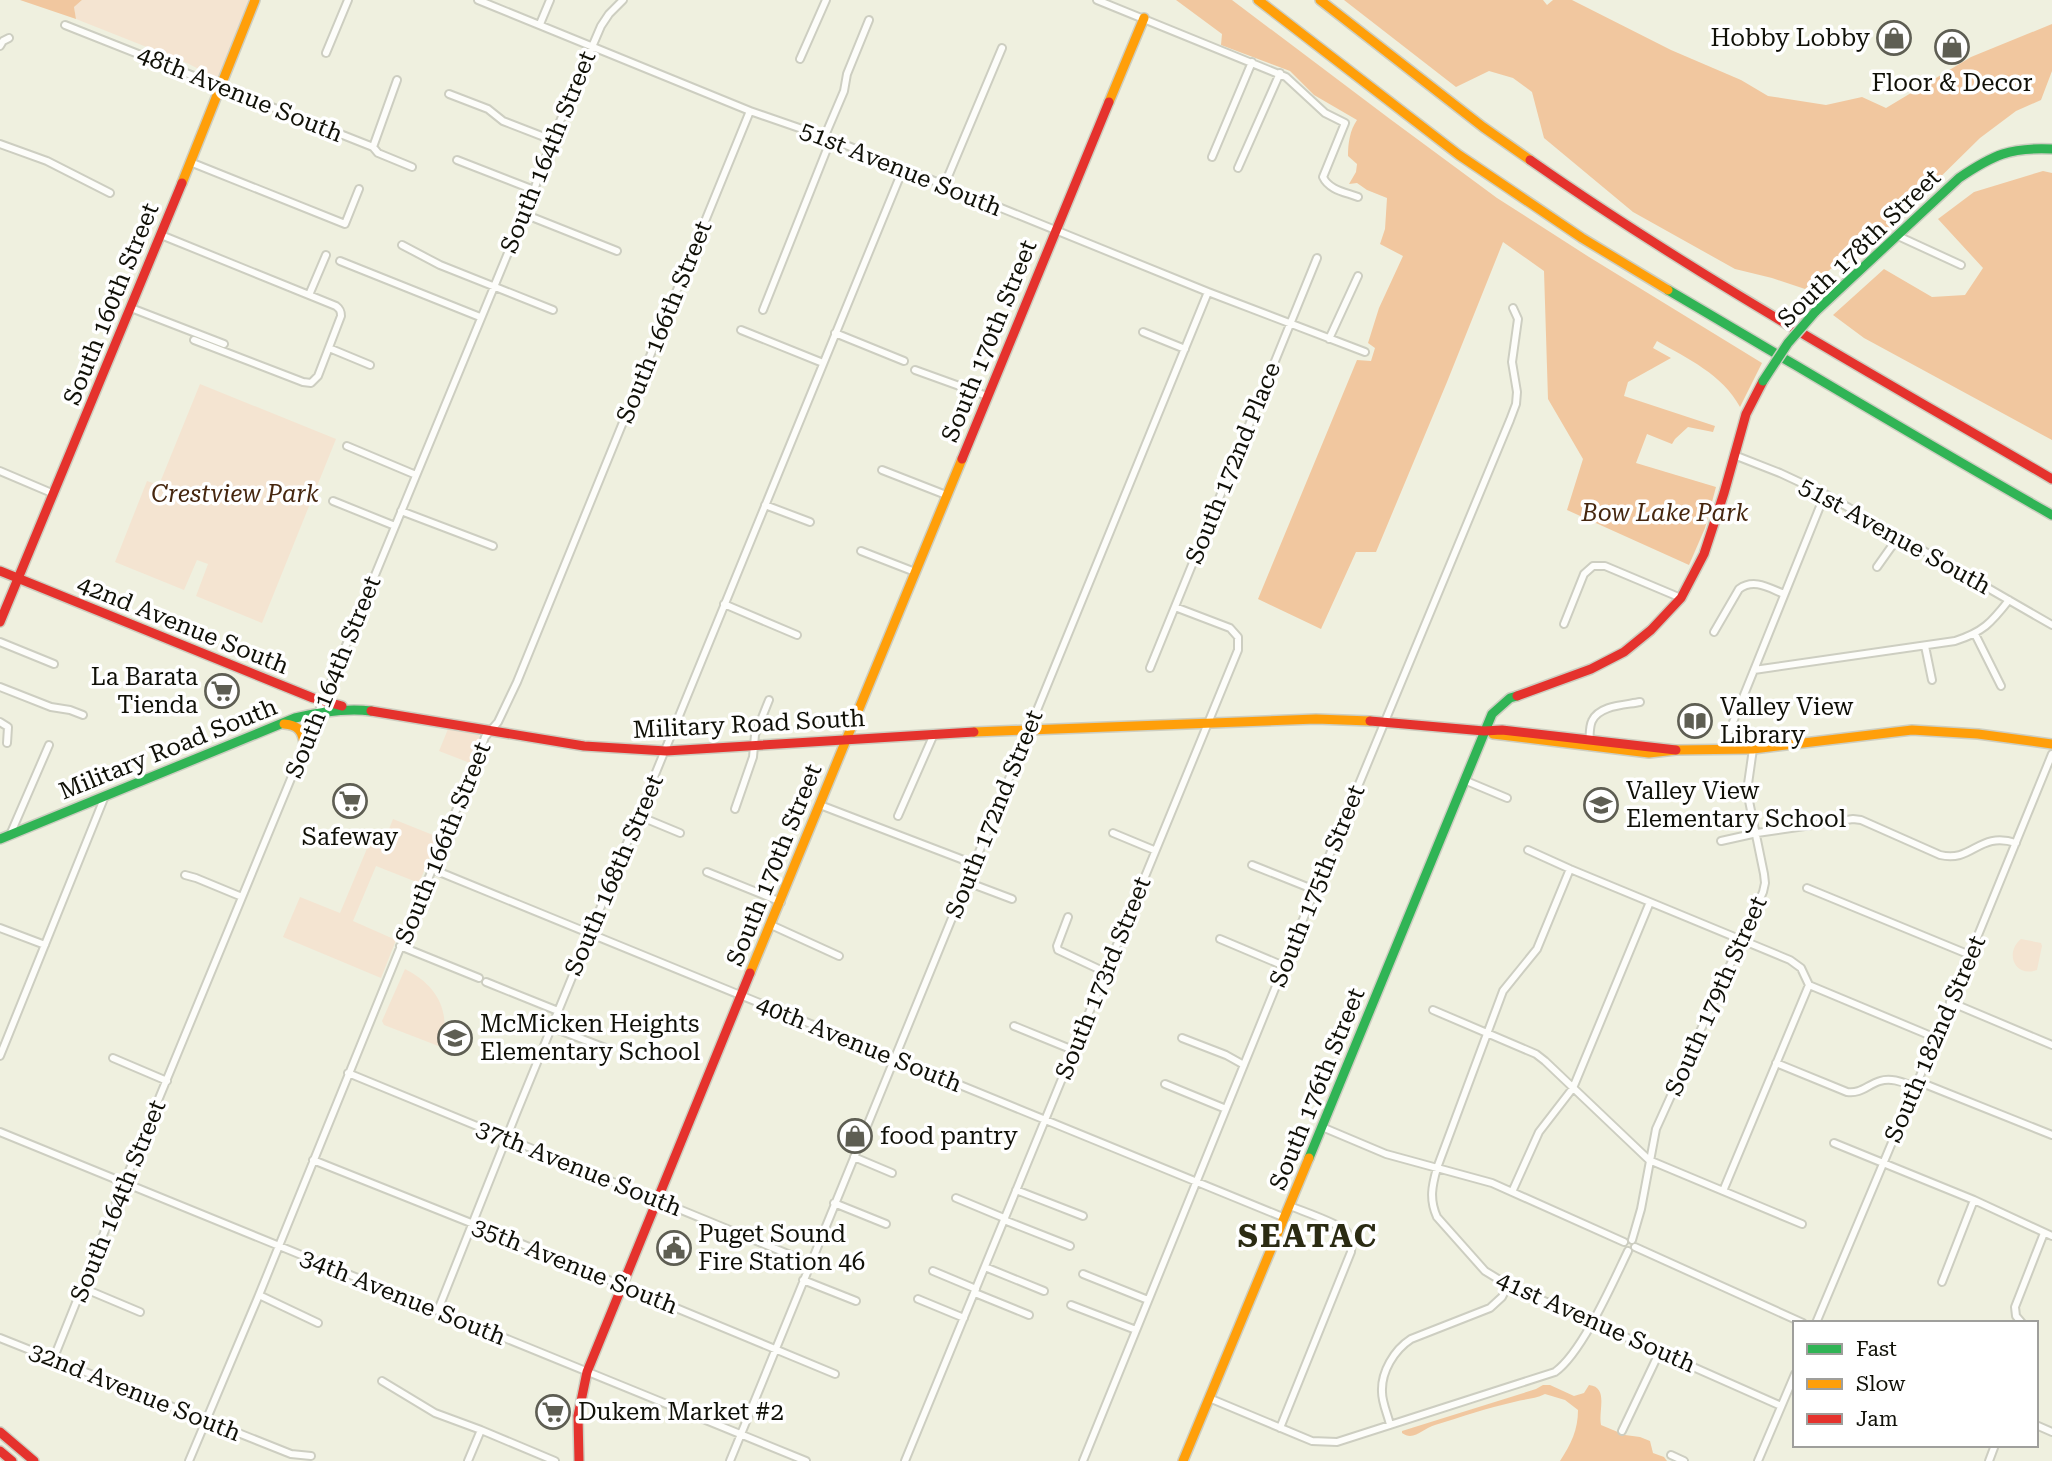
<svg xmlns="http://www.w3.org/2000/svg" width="2052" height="1461" viewBox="0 0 2052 1461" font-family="'Roboto Serif',serif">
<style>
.green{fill:#f4e4d1}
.forest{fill:#f1c79f}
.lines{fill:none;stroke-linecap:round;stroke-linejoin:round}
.street-casing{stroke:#cdcec1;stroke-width:10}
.fast-casing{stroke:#cdcec1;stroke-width:12}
.slow-casing{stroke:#cdcec1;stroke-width:12}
.jam-casing{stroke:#cdcec1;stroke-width:12}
.street{stroke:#fdfdfa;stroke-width:6}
.fast{stroke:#30b455;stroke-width:9}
.slow{stroke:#ff9f0a;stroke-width:9}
.jam{stroke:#e5322d;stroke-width:9}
.fast-bridge-casing{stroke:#cdcec1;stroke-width:12;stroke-linecap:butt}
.fast-bridge{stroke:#30b455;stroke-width:9}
.labels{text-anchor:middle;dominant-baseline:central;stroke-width:7;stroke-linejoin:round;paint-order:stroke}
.poi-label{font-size:24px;fill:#101007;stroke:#fff;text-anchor:start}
.street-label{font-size:24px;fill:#101007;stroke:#fff}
.park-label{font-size:24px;font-style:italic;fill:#46270f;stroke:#fff}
.district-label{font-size:32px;font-weight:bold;letter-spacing:2px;fill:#2b2b13;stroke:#fff}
</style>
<rect width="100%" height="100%" fill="#eff0df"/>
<path class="green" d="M 82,0 L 250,0 L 218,79 L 187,63 L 76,19 L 74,7 Z
M 200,384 L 336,439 L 262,623 L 196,596 L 208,564 L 197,560 L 184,590 L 115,562 L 147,481 L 159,485 Z
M 448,729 L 475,733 L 480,736 L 470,763 L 439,751 Z
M 393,819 L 438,837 L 419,883 L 376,866 L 353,921 L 396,940 L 381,978 L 283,937 L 300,897 L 340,913 L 371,839 L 383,844 Z
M 2021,939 L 2041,943 L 2042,946 L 2037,970 C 2015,978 2004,953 2021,939 Z
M 405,969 C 437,985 452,1012 441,1047 L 384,1025 L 382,1021 Z"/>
<path class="forest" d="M 20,0 L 82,0 L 74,7 L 76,19 Z
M 1176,0 L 1232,0 L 1390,119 L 1497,198 L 1589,257 L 1762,363 L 1740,407 C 1723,375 1687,358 1657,341 L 1653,348 L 1671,358 L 1628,382 L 1624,396 L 1715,426 L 1713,432 L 1688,427 L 1675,439 L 1672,444 L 1647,434 L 1636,463 L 1716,487 L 1705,528 L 1689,565 L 1567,510 L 1583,459 L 1548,399 L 1544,271 L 1503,242 L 1447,382 L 1376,552 L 1356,552 L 1321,629 L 1258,599 L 1357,360 L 1371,361 L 1375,348 L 1368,343 L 1379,308 L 1403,256 L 1380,244 L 1385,229 L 1387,198 L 1367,190 L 1357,183 L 1349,184 L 1356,172 L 1357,164 L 1348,156 C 1348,143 1350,130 1357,120 L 1314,95 L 1290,71 L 1221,45 L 1222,34 Z
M 1344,0 L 1543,0 L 1547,5 L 1553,0 L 1572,0 L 1671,50 L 1741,80 L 1768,96 L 1826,105 L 1862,97 L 1886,108 L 1971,57 L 2052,24 L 2052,71 L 2041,100 L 2016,111 L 1980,138 L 1858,258 L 1832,268 L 1805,289 L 1772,278 L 1735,269 L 1633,212 L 1544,138 L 1532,92 L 1513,78 L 1489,71 L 1456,87 Z
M 2043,171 L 2052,173 L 2052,440 L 1864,338 L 1833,315 L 1884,269 L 1932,297 L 1965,295 L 1983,268 L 1938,219 L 1974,192 Z
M 1543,1385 L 1550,1385 L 1574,1396 L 1584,1393 L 1589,1385 C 1609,1387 1598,1411 1601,1425 L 1625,1435 L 1640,1437 L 1650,1441 L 1653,1453 L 1664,1457 L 1667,1461 L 1560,1461 C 1571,1444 1578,1430 1578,1410 L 1565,1400 L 1545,1394 C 1535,1399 1525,1399 1514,1402 C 1487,1408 1461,1417 1435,1425 C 1423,1428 1414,1442 1402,1433 L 1402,1431 L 1536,1389 Z"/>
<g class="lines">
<g class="street-casing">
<path id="street" d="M 478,0 L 750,111 L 831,139 L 1208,292 L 1365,352
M 1097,0 L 1286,77 L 1325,113 L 1345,123 L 1323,177 C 1329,190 1345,192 1358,197
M 540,24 L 550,0
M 65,25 L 373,147 L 378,153 L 412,167
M 0,46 L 3,41 L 9,38
M 326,53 L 348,0
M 800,59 L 826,0
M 449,94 L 488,109 L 503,121 L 552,140
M 824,138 L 844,91 L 847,74 L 869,20
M 0,144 L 47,161 L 110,193
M 373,147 L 397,80
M 1212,157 L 1252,62
M 457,160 L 534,190
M 190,162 L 345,224 L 359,189
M 1238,168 L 1280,73
M 944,186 L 1002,48
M 524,214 L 617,251
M 161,235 L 336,306 C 340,309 341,311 341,316 L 318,376 L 311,383 L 303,382 L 194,340
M 1898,236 L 1961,265
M 402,245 L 440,265 L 553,310
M 340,261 L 480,317
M 309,295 L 326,255
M 131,308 L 224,344
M 763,310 L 831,139
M 741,330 L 823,363
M 1143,332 L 1185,349
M 835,333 L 904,361
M 1329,339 L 1358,276
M 329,348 L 370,365
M 915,370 L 987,396
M 347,446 L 416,475
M 1734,455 L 1780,473 L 1825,494 L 2052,625
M 882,470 L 946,495
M 0,471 L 54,494
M 333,501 L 395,526
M 765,505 L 810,522
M 401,511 L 493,546
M 861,551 L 915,572
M 1877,567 L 1899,536
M 724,604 L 797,635
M 1564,624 L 1584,574 L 1593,566 L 1605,566 L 1681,598
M 1714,632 L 1739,589 C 1754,578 1769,588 1784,594
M 1975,634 L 2001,686
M 0,642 L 54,664
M 1925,646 L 1932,680
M 1150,668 L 1317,258
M 1754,670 L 1955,641 C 1983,632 1991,623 2009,600
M 0,687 L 51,707 L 70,710 L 83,715
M 0,722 L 8,727 L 7,743
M 1589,744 C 1590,737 1589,727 1592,721 C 1599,705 1626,705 1640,702
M 1724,749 L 1725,742 L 1825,494
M 1464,780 L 1507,798
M 820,805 L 974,864
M 735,809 L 753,757 L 755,735 L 769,700
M 639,816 L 680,833
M 898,816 L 934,734
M 1113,833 L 1154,850
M 10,835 L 49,745
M 1721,841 L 1757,833 L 1853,819 L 1861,820 L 1940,855 C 1973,863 1978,831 2016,843
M 1528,850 L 1570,869 L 1790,960 L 1801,968 L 1809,985 L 1936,1038
M 1252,865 L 1315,890
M 432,869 L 1285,1218
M 1570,869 L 1537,949 L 1503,991 L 1437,1168 C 1432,1186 1429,1199 1437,1217 L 1485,1271 L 1508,1285 L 1781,1406
M 707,872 L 781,902
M 185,875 L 196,878 L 242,897
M 967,882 L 1012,899
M 1807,888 L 1970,955
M 1068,917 L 1057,946 L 1058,950 L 1105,972
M 771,925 L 839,956
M 0,928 L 45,945
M 1220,939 L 1284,966
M 400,946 L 479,978
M 486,982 L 558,1011
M 1950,1002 L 2052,1045
M 1433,1010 L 1536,1054 L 1545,1061 L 1649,1160 L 1802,1224
M 1014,1026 L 1073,1050
M 551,1027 L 608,1049
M 1182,1038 L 1226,1055 L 1244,1065
M 0,1056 L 105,796
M 113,1058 L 167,1081
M 1776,1063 L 1847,1092 C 1861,1094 1867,1085 1880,1081 C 1892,1077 1904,1083 1915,1087
M 348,1073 L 810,1263
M 1917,1081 L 2052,1135
M 1165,1084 L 1226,1109
M 1322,1127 L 1386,1154 L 1492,1183 L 1624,1242
M 0,1132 L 806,1461
M 1834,1143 L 1974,1200 L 2052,1236
M 854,1157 L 892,1173
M 313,1160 L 481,1227 L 835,1374
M 1016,1190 L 1083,1216
M 1723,1191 L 1809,985
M 1512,1192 L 1539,1132 L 1573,1088 L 1650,902
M 956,1198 L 1004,1218
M 834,1203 L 886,1224
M 1004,1220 L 1070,1246
M 1632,1240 L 1641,1209 L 1656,1129 L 1763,892 L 1765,883 L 1764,874 L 1748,796 L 1748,784 L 1753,749
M 1635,1247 L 1803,1323
M 985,1267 L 1044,1291
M 933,1271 L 976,1289
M 1083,1274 L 1148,1300
M 803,1280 L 856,1301
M 1942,1282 L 1974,1200
M 83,1288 L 140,1312
M 975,1293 L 1029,1315
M 259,1295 L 318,1323
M 918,1299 L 964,1318
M 1071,1305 L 1136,1330
M 438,1310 L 516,1114 L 903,169
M 1816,1323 L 1936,1038 L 2052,754
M 2022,1323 L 2016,1316 L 2015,1307 L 2044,1233
M 0,1338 L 291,1454 L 311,1456
M 53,1360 L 124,1183 L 534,190 L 552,140 L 601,26 L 609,14 L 623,0
M 382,1381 L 435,1413 L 481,1430 L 555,1461
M 1209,1398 L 1312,1441 L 1337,1442 L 1555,1372 C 1582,1353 1613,1282 1628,1251
M 1390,1425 C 1388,1415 1382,1403 1382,1392 C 1381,1372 1394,1350 1411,1339 L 1490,1308 L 1502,1297 L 1508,1285
M 2036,1425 L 2052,1432
M 1280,1428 L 1351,1252 C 1352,1244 1351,1237 1346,1231 C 1338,1223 1302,1211 1290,1206
M 1622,1431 L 1660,1351
M 1671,1455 L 1684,1461
M 189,1461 L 259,1295 L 477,759 L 485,737 L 498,722 L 517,682 L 750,111
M 468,1461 L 481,1430
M 730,1461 L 1208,292
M 905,1461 L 1238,650 L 1238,637 L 1230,628 L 1175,607
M 1083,1461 L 1315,890 L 1510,420 L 1516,404 L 1517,392 L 1512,362 L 1518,319 L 1513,308
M 1758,1461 L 1795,1374
M 1989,1461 L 1995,1445"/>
</g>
<g class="fast-casing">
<path id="fast" d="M 1668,290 C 1796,365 1923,442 2052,515
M 1815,312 L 1959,178 C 1993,155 2010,147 2052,149
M 0,839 L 295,718 C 320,712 345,708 371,711
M 1309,1158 L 1492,714 L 1510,698 L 1517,696"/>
</g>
<g class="slow-casing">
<path id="slow" d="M 1258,0 L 1459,155 L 1582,238 L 1668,290
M 1320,0 L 1483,127 L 1530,160
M 1109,102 L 1144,18
M 182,183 L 255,0
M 284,724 C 298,725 303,731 304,745
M 974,732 L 1316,719 L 1370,721
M 1493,734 L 1649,753 L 1676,750 L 1753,749 L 1912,730 L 1978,734 L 2052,744
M 750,973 L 962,459
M 1183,1461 L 1309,1158"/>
</g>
<g class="jam-casing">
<path id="jam" d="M 1530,160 C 1697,277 1876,376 2052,479
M 962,459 L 1109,102
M 0,571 L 313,698 L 342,706
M 0,622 L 182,183
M 1517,696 L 1591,669 L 1624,652 L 1651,630 L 1681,598 L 1704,554 L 1724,493 L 1746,414 L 1763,381
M 371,711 L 584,746 L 666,751 L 974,732
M 1370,721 L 1484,731 L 1502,730 L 1676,750
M 0,1432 L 34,1461
M 0,1451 L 12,1461
M 579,1461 L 578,1416 L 587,1372 L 750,973"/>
</g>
<use href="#street" class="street"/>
<use href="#fast" class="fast"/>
<use href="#slow" class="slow"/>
<use href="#jam" class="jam"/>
<g class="fast-bridge-casing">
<path id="fast-bridge" d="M 1763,381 L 1788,343 L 1815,312"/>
</g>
<use href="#fast-bridge" class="fast-bridge"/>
</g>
<defs>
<g id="shop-ring" transform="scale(1.75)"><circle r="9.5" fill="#fff" stroke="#5e5e53" stroke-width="1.5"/><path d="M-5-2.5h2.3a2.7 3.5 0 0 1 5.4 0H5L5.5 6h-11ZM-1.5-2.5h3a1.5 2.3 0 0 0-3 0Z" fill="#5e5e53"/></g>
<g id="supermarket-ring" transform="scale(1.75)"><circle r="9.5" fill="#fff" stroke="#5e5e53" stroke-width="1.5"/><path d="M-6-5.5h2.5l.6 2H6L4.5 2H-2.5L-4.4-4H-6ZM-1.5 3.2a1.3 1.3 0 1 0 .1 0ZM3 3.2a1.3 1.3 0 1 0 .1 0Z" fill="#5e5e53"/></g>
<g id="library-ring" transform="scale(1.75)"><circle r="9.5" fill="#fff" stroke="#5e5e53" stroke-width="1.5"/><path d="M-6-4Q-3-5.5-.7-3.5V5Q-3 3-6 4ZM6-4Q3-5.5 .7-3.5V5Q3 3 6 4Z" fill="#5e5e53"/></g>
<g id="school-ring" transform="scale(1.75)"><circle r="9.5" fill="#fff" stroke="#5e5e53" stroke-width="1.5"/><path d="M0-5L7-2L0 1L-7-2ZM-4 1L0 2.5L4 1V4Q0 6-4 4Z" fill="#5e5e53"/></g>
<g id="civic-ring" transform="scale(1.75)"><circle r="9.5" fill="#fff" stroke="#5e5e53" stroke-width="1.5"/><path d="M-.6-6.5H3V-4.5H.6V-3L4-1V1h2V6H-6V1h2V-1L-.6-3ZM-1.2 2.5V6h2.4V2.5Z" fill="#5e5e53"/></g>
</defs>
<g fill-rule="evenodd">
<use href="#shop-ring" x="1894" y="38"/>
<use href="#shop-ring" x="1952" y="47"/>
<use href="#supermarket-ring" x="222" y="691"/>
<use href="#library-ring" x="1695" y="721"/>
<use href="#supermarket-ring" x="350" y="801"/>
<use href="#school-ring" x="1601" y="805"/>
<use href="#school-ring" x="455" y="1038"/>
<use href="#shop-ring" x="855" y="1136"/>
<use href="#civic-ring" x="674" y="1248"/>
<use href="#supermarket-ring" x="553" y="1412"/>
</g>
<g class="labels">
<g class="poi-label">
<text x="1870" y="38" text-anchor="end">Hobby Lobby</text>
<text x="1952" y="83" text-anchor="middle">Floor &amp; Decor</text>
<text x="198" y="677" text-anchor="end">La Barata<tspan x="198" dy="28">Tienda</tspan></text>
<text x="1720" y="707">Valley View<tspan x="1720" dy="28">Library</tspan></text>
<text x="1626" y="791">Valley View<tspan x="1626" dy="28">Elementary School</tspan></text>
<text x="350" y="837" text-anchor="middle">Safeway</text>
<text x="480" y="1024">McMicken Heights<tspan x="480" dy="28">Elementary School</tspan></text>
<text x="880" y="1136">food pantry</text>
<text x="698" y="1234">Puget Sound<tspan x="698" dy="28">Fire Station 46</tspan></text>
<text x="578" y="1412">Dukem Market #2</text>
</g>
<g class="street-label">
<text transform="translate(240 94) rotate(22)">48th Avenue South</text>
<text transform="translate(548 152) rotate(-68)">South 164th Street</text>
<text transform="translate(901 169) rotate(22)">51st Avenue South</text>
<text transform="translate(1859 248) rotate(-44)">South 178th Street</text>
<text transform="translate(111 304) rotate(-68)">South 160th Street</text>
<text transform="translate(664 322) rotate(-68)">South 166th Street</text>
<text transform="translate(989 341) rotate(-68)">South 170th Street</text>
<text transform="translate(1233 463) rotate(-68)">South 172nd Place</text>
<text transform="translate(1895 536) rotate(29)">51st Avenue South</text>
<text transform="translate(183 625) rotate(22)">42nd Avenue South</text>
<text transform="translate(333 677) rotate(-68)">South 164th Street</text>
<text transform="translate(749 724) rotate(-3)">Military Road South</text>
<text transform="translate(168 749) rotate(-22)">Military Road South</text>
<text transform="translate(994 814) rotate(-68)">South 172nd Street</text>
<text transform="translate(443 843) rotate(-68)">South 166th Street</text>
<text transform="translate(774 865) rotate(-68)">South 170th Street</text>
<text transform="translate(614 875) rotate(-67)">South 168th Street</text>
<text transform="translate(1317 886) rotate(-68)">South 175th Street</text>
<text transform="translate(1103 978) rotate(-68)">South 173rd Street</text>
<text transform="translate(1716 996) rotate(-66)">South 179th Street</text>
<text transform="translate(1935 1039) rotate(-67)">South 182nd Street</text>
<text transform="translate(859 1044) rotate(22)">40th Avenue South</text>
<text transform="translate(1317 1089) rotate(-68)">South 176th Street</text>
<text transform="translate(579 1168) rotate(22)">37th Avenue South</text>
<text transform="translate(118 1201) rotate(-68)">South 164th Street</text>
<text transform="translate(575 1266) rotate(22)">35th Avenue South</text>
<text transform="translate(403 1297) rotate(22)">34th Avenue South</text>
<text transform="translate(1596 1322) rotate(24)">41st Avenue South</text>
<text transform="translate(135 1392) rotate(22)">32nd Avenue South</text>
</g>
<g class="park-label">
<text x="235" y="494">Crestview Park</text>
<text x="1665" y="513">Bow Lake Park</text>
</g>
<g class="district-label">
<text x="1308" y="1236">SEATAC</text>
</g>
</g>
<rect x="1793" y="1321" width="245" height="126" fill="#ffffff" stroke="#9f9f9c" stroke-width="2"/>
<rect x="1807" y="1344" width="35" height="10" fill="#30b455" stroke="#9f9f9c" stroke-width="2"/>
<text x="1856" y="1356" font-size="21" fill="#101007">Fast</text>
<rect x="1807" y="1379" width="35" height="10" fill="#ff9f0a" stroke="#9f9f9c" stroke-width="2"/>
<text x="1856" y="1391" font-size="21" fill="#101007">Slow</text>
<rect x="1807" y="1414" width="35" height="10" fill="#e5322d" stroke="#9f9f9c" stroke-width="2"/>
<text x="1856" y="1426" font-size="21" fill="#101007">Jam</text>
</svg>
